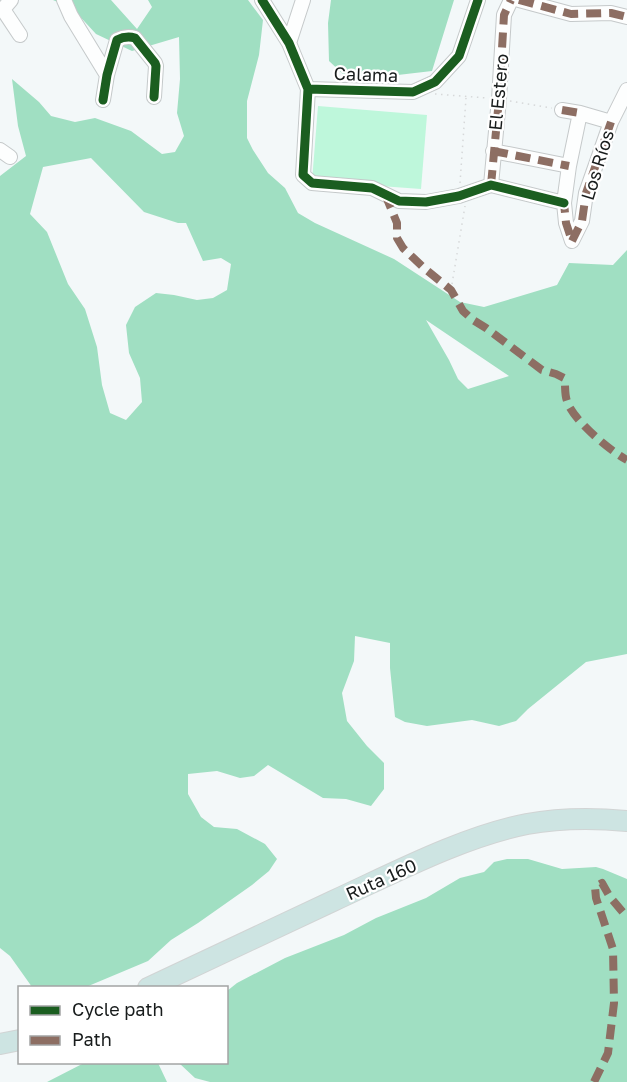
<svg xmlns="http://www.w3.org/2000/svg" width="627" height="1082" viewBox="0 0 627 1082" font-family="'Golos Text',sans-serif">
<style>
.green{fill:#bef7db}
.forest{fill:#a0dfc2;fill-rule:evenodd}
.lines{fill:none;stroke-linecap:round;stroke-linejoin:round}
.minor-casing{stroke:#c5c9ca;stroke-width:16}
.highway-casing{stroke:#d1d4d4;stroke-width:22}
.path{stroke:#d6d8d9;stroke-width:1.5;stroke-dasharray:1.5 4.5;stroke-linecap:butt}
.minor{stroke:#fdfefe;stroke-width:14}
.highway{stroke:#cde4e2;stroke-width:20}
.quiet{stroke:#8d6e63;stroke-width:8;stroke-dasharray:15 8;stroke-linecap:butt}
.cycleway-casing{stroke:#fff;stroke-width:13}
.cycleway{stroke:#1b5e20;stroke-width:9}
.labels{text-anchor:middle;dominant-baseline:central;stroke-width:4.5;stroke-linejoin:round;paint-order:stroke}
.street-label{font-size:18px;fill:#181c1c;stroke:#fff}
</style>
<rect width="100%" height="100%" fill="#f3f8f9"/>
<path class="green" d="M 318,106 L 427,115 L 421,189 L 312,181 Z"/>
<path class="forest" d="M 53,0 L 111,0 L 137,29 L 152,7 L 148,0 L 248,0 L 263,20 L 259,55 L 247,101 L 247,138 L 253,150 L 268,173 L 285,188 L 298,213 L 315,223 L 394,259 L 460,302 L 484,307 L 557,285 L 569,263 L 613,265 L 627,250 L 627,654 L 586,662 L 528,709 L 516,721 L 499,726 L 472,720 L 427,726 L 405,722 L 395,717 L 390,668 L 390,643 L 355,636 L 354,661 L 342,693 L 347,721 L 367,746 L 384,763 L 384,789 L 371,806 L 346,799 L 323,798 L 268,765 L 254,776 L 240,778 L 217,771 L 188,774 L 188,794 L 201,817 L 214,827 L 237,829 L 265,844 L 277,859 L 269,871 L 252,885 L 198,923 L 171,940 L 148,961 L 86,987 L 32,987 L 10,956 L 0,948 L 0,176 L 26,156 L 18,126 L 12,79 L 39,102 L 51,116 L 75,122 L 95,118 L 131,131 L 162,154 L 175,152 L 184,136 L 177,113 L 180,79 L 179,37 L 132,51 L 96,34 L 73,9 ZM 91,158 L 144,212 L 178,223 L 186,223 L 203,261 L 221,258 L 231,264 L 227,290 L 213,298 L 197,300 L 174,295 L 156,293 L 135,307 L 126,325 L 129,353 L 140,378 L 142,402 L 126,420 L 110,413 L 102,385 L 97,347 L 85,309 L 68,284 L 47,232 L 30,214 L 43,167 ZM 426,320 L 509,376 L 468,389 L 458,379 L 449,360 Z
M 331,0 L 454,0 L 432,71 L 372,78 L 344,75 L 329,61 L 328,23 Z
M 507,859 L 528,859 L 562,869 L 596,867 L 603,869 L 627,879 L 627,1082 L 210,1082 L 195,1078 L 179,1063 L 226,1062 L 227,991 L 237,983 L 285,958 L 344,935 L 376,918 L 426,898 L 460,878 L 484,872 L 494,862 Z
M 84,1063 L 158,1063 L 167,1082 L 47,1082 Z"/>
<g class="lines">
<g class="minor-casing">
<path id="minor" d="M 11,0 L 5,7 L 4,11 L 20,35
M 64,0 L 71,16 L 107,75
M 262,0 L 289,43 L 308,89 L 303,175 L 312,183 L 372,188 L 399,201 L 426,202 L 459,196 L 491,185 L 564,203
M 519,0 L 571,14 L 611,13 L 627,17
M 289,43 L 303,0
M 308,89 L 413,92 L 435,82 L 459,56 L 478,0
M 103,100 L 107,75 L 117,40 C 123,37 128,36 135,38 L 155,63 L 156,66 L 154,97
M 562,110 L 580,113 L 611,122
M 0,150 L 10,157
M 493,151 L 569,166
M 491,185 L 499,99 L 504,15 L 511,0
M 572,241 L 582,221 L 586,193 L 611,122 L 627,90
M 572,241 L 566,223 L 564,203 L 569,166 L 580,113"/>
</g>
<g class="highway-casing">
<path id="highway" d="M 148,988 C 210,959 272,930 333,901 C 394,873 462,837 527,824 C 560,818 594,818 627,821
M 0,1044 L 20,1040"/>
</g>
<path class="path" d="M 435,94 L 487,98
M 510,101 L 552,108
M 460,183 L 466,98
M 451,290 L 465,206"/>
<use href="#minor" class="minor"/>
<use href="#highway" class="highway"/>
<path class="quiet" d="M 519,0 L 571,14 L 611,13 L 627,17
M 562,110 L 580,113
M 493,151 L 569,166
M 491,185 L 499,99 L 504,15 L 511,0
M 385,194 L 397,223 L 397,238 L 403,248 L 424,268 L 451,290 L 463,311 L 473,320 L 486,328 L 542,370 L 556,374 L 564,378 C 566,385 564,393 567,401 C 572,419 610,451 627,460
M 559,201 L 564,203 L 566,223 L 572,241
M 572,241 L 582,221 L 586,193 L 611,122
M 594,1082 L 608,1053 L 614,1003 L 613,949 L 596,898 L 595,887 L 602,883 L 610,897 L 627,917"/>
<g class="cycleway-casing">
<path id="cycleway" d="M 262,0 L 289,43 L 308,89 L 303,175 L 312,183 L 372,188 L 399,201 L 426,202 L 459,196 L 491,185 L 564,203
M 308,89 L 413,92 L 435,82 L 459,56 L 478,0
M 103,100 L 107,75 L 117,40 C 123,37 128,36 135,38 L 155,63 L 156,66 L 154,97"/>
</g>
<use href="#cycleway" class="cycleway"/>
</g>
<g class="labels">
<g class="street-label">
<text transform="translate(366 74) rotate(2)">Calama</text>
<text transform="translate(498 92) rotate(-85)">El Estero</text>
<text transform="translate(597 165) rotate(-73)">Los Ríos</text>
<text transform="translate(381 879) rotate(-24)">Ruta 160</text>
</g>
</g>
<rect x="18" y="986" width="210" height="78" fill="#ffffff" stroke="#a3a4a4" stroke-width="1.5"/>
<rect x="30" y="1006" width="30" height="9" fill="#1b5e20" stroke="#a3a4a4" stroke-width="1.5"/>
<text x="72" y="1016" font-size="18" fill="#181c1c">Cycle path</text>
<rect x="30" y="1036" width="30" height="9" fill="#8d6e63" stroke="#a3a4a4" stroke-width="1.5"/>
<text x="72" y="1046" font-size="18" fill="#181c1c">Path</text>
</svg>
